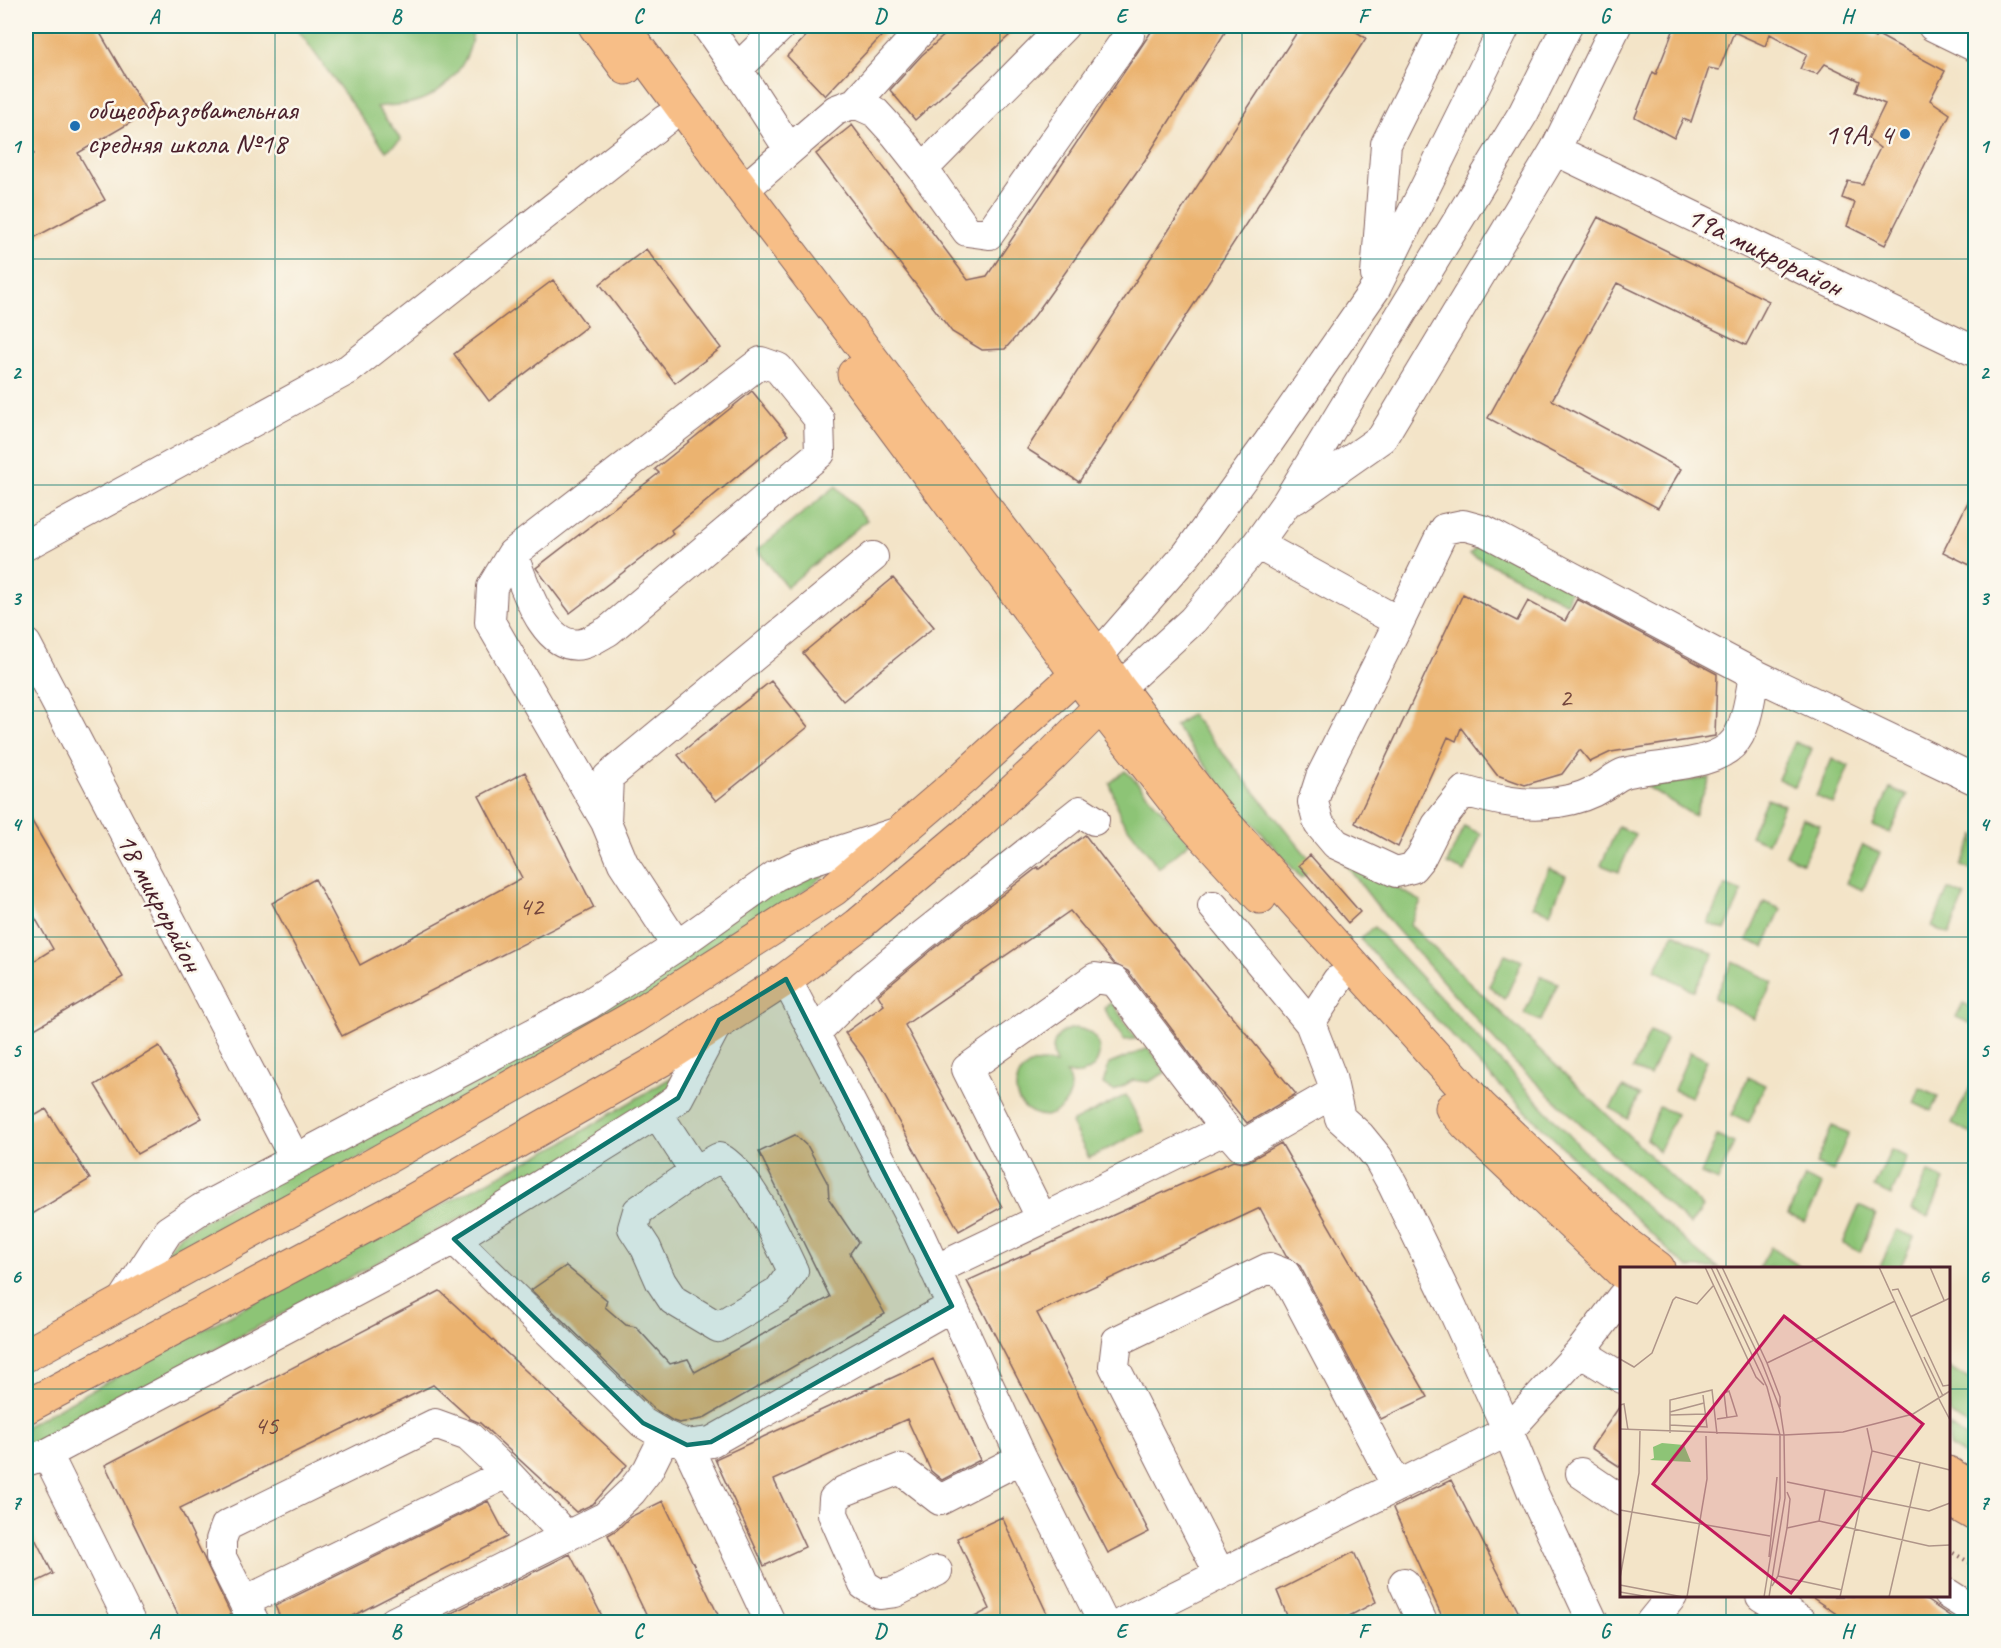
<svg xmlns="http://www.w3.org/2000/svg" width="2001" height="1648" viewBox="0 0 2001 1648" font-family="Caveat,sans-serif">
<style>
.green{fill:#8dc476;stroke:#6c7250;stroke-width:1.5}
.building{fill:#ebb370}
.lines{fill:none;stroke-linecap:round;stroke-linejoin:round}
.minor-casing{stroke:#856462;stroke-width:32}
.major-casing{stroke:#856462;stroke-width:35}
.path{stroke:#856462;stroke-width:4;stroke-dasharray:1.5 4.5;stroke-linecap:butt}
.minor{stroke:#fff;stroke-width:30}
.major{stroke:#f7be87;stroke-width:33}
.marked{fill:#0f766e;fill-opacity:0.2;stroke:#0f766e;stroke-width:4.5;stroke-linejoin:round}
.grid{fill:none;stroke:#0f766e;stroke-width:1.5;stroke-opacity:0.55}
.poi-dot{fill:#1f6fb2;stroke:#fbf7ec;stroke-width:2}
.labels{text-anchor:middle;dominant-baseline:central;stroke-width:5;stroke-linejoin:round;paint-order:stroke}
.number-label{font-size:27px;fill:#72443c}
.poi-label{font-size:30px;fill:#4a1f2b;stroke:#fbf7ec;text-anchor:start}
.street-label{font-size:30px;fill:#4a1f2b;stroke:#fbf7ec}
.inset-road{fill:none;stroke:#af9589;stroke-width:1.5}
.view{fill:#c2185b;fill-opacity:0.15;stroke:#c2185b;stroke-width:3}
.inset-edge{fill:none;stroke:#4a1f2b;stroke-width:3}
.neatline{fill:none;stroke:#0f766e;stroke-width:2}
.grid-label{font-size:20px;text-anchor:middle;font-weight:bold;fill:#0f766e}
</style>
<rect width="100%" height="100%" fill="#fbf7ec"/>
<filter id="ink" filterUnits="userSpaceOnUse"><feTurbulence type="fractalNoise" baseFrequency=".0167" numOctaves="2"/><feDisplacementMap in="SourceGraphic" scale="12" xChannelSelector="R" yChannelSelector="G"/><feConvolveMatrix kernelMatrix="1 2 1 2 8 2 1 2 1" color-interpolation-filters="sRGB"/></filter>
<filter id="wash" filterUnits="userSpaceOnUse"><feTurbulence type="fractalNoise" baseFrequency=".008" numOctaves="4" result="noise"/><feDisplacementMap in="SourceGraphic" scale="24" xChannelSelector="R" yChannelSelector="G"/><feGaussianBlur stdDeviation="1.35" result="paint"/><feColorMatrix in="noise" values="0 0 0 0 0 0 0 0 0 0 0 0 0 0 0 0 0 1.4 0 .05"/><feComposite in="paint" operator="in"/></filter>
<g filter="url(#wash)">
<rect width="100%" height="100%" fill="#f3e4c8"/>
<path class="green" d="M 295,26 L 473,26 C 473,60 448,92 415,102 C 403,106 389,105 377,107 L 401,140 L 386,151 Z
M 836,486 L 867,520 L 787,587 L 757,550 Z
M 1481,542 L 1571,589 L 1567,603 L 1470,554 Z
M 1191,714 L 1316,867 L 1301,878 L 1224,790 L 1175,726 Z
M 1795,742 L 1812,749 L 1795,787 L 1778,779 Z
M 1832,759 L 1849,766 L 1833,804 L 1816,796 Z
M 1125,771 L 1130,775 L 1190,842 L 1159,868 L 1120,817 L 1110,783 Z
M 1710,778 L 1694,816 L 1646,786 Z
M 1890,788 L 1907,795 L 1890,833 L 1873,826 Z
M 1767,798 L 1784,805 L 1767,843 L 1750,836 Z
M 1803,818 L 1820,825 L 1803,863 L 1786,855 Z
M 1464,826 L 1481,834 L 1465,872 L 1447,864 Z
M 1618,827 L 1635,834 L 1619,872 L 1601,865 Z
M 1975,834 L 1975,872 L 1961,866 Z
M 1863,845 L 1880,853 L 1863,890 L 1846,883 Z
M 1339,856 L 1421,901 L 1410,925 L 1703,1207 L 1690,1225 L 1514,1062 L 1385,916 Z
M 840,864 L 763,922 L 634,1009 L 151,1271 L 180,1235 L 791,880 Z
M 1549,868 L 1566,876 L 1550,913 L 1532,906 Z
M 1725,885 L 1742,892 L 1725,930 L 1708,923 Z
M 1948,889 L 1965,896 L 1949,934 L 1932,927 Z
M 1764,902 L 1781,909 L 1764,947 L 1747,940 Z
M 1374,927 L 1589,1156 L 1702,1256 L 1719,1268 L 1689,1268 L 1676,1258 L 1494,1080 L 1360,939 Z
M 1674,933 L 1714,954 L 1694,991 L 1655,970 Z
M 1505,954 L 1522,961 L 1505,999 L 1489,986 Z
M 1733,961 L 1773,982 L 1754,1019 L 1714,998 Z
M 1541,976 L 1558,983 L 1541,1021 L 1524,1014 Z
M 1112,1002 L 1136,1039 L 1124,1040 L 1104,1008 Z
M 1963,1003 L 1975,1009 L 1973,1025 L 1956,1017 Z
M 1076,1028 C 1113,1033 1103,1083 1066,1073 C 1076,1093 1067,1110 1046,1116 C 999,1112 1011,1050 1056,1064 C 1048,1046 1056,1030 1076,1028 Z
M 1650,1031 L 1666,1039 L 1650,1076 L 1633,1069 Z
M 1149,1048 L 1166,1072 L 1149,1082 L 1133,1080 L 1114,1091 L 1103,1084 L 1109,1064 Z
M 1690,1052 L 1707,1060 L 1691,1097 L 1674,1090 Z
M 682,1071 L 658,1105 L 539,1176 L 26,1451 L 26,1426 L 252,1303 L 566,1141 Z
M 1748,1077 L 1765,1085 L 1749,1122 L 1732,1115 Z
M 1971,1086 L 1975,1089 L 1975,1136 L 1952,1123 Z
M 1623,1087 L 1640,1095 L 1628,1119 L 1610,1108 Z
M 1920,1088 L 1938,1097 L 1931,1111 L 1914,1103 Z
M 1126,1095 L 1144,1131 L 1089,1158 L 1071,1123 Z
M 1659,1107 L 1676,1114 L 1659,1152 L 1647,1139 Z
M 1832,1126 L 1849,1133 L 1833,1171 L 1816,1164 Z
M 1717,1136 L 1734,1143 L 1718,1181 L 1701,1174 Z
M 1891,1150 L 1908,1157 L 1891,1195 L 1874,1187 Z
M 1928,1172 L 1944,1180 L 1928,1217 L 1911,1210 Z
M 1805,1177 L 1822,1185 L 1805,1222 L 1788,1215 Z
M 1859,1206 L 1876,1214 L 1860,1252 L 1843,1244 Z
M 1897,1230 L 1914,1237 L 1900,1268 L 1880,1267 Z
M 1771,1247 L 1802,1268 L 1759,1268 Z
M 1949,1367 L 1975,1383 L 1975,1428 L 1949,1414 Z
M 1949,1426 L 1975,1443 L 1975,1462 L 1949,1446 Z"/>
<g id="blocks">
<path class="building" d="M 26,26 L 96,26 L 147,113 L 78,153 L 105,200 L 26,242 L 26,159 L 34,154 L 26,139 Z
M 816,26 L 891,26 L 825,96 L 787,56 Z
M 955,26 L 1020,26 L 915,120 L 890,90 L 922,55 Z
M 1155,26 L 1229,26 L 1145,160 L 1035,315 L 1005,349 L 982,350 L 952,332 L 816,154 L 852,125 L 968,280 L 987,276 Z
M 1301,26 L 1347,26 L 1366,38 L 1079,482 L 1027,449 Z
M 1675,26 L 1854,26 L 1875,38 L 1878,35 L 1945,71 L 1930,100 L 1950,114 L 1885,245 L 1847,226 L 1855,203 L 1842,198 L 1848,181 L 1862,184 L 1880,148 L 1868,139 L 1885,104 L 1856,92 L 1860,81 L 1825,64 L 1817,74 L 1800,69 L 1807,54 L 1770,34 L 1765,46 L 1734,32 L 1719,70 L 1709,68 L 1691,122 L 1683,119 L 1674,138 L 1635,117 L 1653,72 L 1656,74 Z
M 1598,217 L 1769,301 L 1746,345 L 1617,283 L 1552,400 L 1681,469 L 1658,508 L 1488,418 Z
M 646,249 L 721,348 L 675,383 L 600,284 Z
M 553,280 L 587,326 L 489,401 L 454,354 Z
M 752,391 L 788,435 L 671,530 L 673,534 L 570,613 L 536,568 L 659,473 L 655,469 Z
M 1976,486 L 1976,568 L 1943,552 Z
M 893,578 L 934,627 L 843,701 L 803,653 Z
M 1463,594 L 1517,621 L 1528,601 L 1565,621 L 1577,599 L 1717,674 L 1715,736 L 1611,752 L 1590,762 L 1580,750 L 1562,774 L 1525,785 L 1497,775 L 1461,728 L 1456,741 L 1448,737 L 1398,847 L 1355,823 Z
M 771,681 L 808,727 L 716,801 L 678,755 Z
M 525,772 L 594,908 L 342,1036 L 272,903 L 315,879 L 360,965 L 522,878 L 479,796 Z
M 26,811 L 123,977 L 26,1034 L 26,966 L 53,949 L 26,902 Z
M 1085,835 L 1122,883 L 1296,1094 L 1247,1123 L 1204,1072 L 1128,971 L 1114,964 L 1070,911 L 905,1025 L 1002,1207 L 959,1231 L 863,1057 L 845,1033 L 884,1005 L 878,995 L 933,949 L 1038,867 L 1039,869 Z
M 1310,855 L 1360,912 L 1348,923 L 1299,865 Z
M 159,1046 L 202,1118 L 137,1154 L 95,1085 Z
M 46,1109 L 90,1179 L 26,1218 L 26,1121 Z
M 795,1135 L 808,1147 L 828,1184 L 829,1199 L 858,1242 L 850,1253 L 885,1314 L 702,1419 L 679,1423 L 673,1421 L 654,1409 L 531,1290 L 566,1266 L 607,1300 L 605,1307 L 626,1325 L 636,1327 L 670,1364 L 688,1359 L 695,1372 L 830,1297 L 759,1152 Z
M 1281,1143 L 1428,1397 L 1381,1419 L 1300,1266 L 1286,1256 L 1260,1208 L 1037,1313 L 1149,1532 L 1108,1553 L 967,1281 L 1233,1161 L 1242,1163 L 1249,1161 Z
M 440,1291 L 627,1465 L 593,1504 L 576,1512 L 480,1423 L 471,1419 L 433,1385 L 180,1508 L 235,1623 L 182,1623 L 105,1465 Z
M 933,1359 L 980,1460 L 942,1480 L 931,1471 L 907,1419 L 774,1480 L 805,1547 L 764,1566 L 715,1459 Z
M 1622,1403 L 1622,1468 L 1591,1448 Z
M 1451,1480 L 1524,1623 L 1445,1623 L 1393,1508 Z
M 488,1501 L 507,1537 L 339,1623 L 283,1623 L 275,1606 Z
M 663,1501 L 722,1623 L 650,1623 L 608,1535 L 617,1530 L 630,1517 Z
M 1002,1517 L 1049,1618 L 1039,1623 L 963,1623 L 990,1609 L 957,1538 Z
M 26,1521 L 53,1574 L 32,1584 L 30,1579 L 26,1581 Z
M 1354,1552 L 1376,1602 L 1336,1623 L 1290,1623 L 1277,1591 Z
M 570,1554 L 602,1616 L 589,1623 L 432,1623 Z
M 1810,1596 L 1920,1596 L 1960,1623 L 1850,1623 Z"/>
</g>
</g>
<g filter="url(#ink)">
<use href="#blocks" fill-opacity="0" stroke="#856462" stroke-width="1.5"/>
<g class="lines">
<g class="minor-casing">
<path id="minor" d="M 707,26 L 737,69 L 781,26
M 1933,26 L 1976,47
M 737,69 L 789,149
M 855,103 L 875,112 L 896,135 L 923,169 L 967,231 L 989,234 L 1129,35 L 1126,26
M 1555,150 L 1976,352
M 923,169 L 1064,26
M 743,190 L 836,110 L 855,103 L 925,26
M 1376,275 L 1386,144 L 1445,26
M 1295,499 L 1382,438 L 1555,150 L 1616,26
M 1257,544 L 1399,622 L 1321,777 L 1313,802 L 1319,824 L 1336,844 L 1396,872 L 1412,868 L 1421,857 L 1437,825 L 1464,791 C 1495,800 1526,807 1558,802 C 1575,800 1591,794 1605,785 C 1611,781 1618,775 1625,773 C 1656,764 1716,768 1736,740 C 1747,725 1751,693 1754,674
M 26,545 L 349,369 L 665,120
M 512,554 C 524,582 543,652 582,644 C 591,642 600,635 608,631 L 820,453 L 819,419 L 778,368 L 761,362 L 512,554 L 492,587 L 490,622 L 606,822
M 1399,622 L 1444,529 L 1463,525 L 1485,531 L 1754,674 L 1976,780
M 26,644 L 295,1159
M 1098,656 L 1188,553 L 1268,443 L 1375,289 L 1505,26
M 1119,688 L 1193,620 L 1257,544 L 1287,502 L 1524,112 L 1567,26
M 1213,906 L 1310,1023
M 677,946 L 623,863 L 606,822 L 608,777 L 873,557
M 786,979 L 917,1230 L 1022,1458 L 1103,1622
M 815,1033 L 863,985 L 922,936 L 1080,811 L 1094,820
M 657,1113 L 695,1171 L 719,1158 C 748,1172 779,1242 793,1271 L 779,1291 L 718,1327 L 673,1300 L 661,1282 L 646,1248 L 633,1228 L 638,1211 L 695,1171
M 1042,1219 L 1226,1129
M 454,1239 L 643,1423 L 665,1436 L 687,1445 L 711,1442 L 952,1306
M 935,1270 L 1042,1219 L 967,1069 L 1095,978 L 1114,981 L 1226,1129 L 1241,1146 L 1333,1093
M 122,1302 L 168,1231 L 201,1209 L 589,1004 L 677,946 L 775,876 L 802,863 L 899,832
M 1580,1352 L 1622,1378
M 687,1445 L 770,1622
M 47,1454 L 130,1622
M 26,1461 L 47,1454 L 454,1239 L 657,1113 L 678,1098 L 719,1020
M 1581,1473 L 1622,1501
M 937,1571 L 895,1592 L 879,1594 L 864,1585 L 833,1514 L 834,1499 L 844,1491 L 900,1469 L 940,1500 L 1022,1458
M 1220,1574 L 1114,1366 L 1117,1341 L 1269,1268 L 1285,1274 L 1397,1486
M 1404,1583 L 1422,1622
M 1948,1594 L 1976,1612
M 1761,1596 L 1802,1622
M 244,1602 L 507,1473
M 254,1622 L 221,1557 L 221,1540 L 226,1526 L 435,1424 L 468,1436 L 507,1473 L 566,1536
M 394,1622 L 605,1517 L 631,1492 L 648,1470 L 665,1436
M 1124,1622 L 1508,1431 L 1450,1303 L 1393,1185 L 1378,1158 L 1360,1136 L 1340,1118 L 1331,1077 L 1310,1023 L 1337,981
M 1593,1622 L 1533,1493 L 1508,1431 L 1580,1352 L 1622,1297
M 1651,1622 L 1672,1596"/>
</g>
<g class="major-casing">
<path id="major" d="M 595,26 L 626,68
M 622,26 L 743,190 L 1098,656 L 1119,688 L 1211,808 L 1481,1107 L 1626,1244 L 1658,1268
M 854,374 L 1101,707 L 1191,822 L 1260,897
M 1452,1108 L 1467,1125 L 1622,1272
M 26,1355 L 373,1165 L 634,1017 L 834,889 L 962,779 L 1094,659
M 26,1407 L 398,1209 L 661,1060 L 786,979 L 858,925 L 979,823 L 1052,755 L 1116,691
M 1948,1473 L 1976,1490
M 1948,1499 L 1976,1515"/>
</g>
<path class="path" d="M 1948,1550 L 1976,1566"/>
<use href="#minor" class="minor"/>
<use href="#major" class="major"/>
</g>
</g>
<path class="marked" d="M 786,979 L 952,1306 L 711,1442 L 687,1445 L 643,1423 L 454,1239 L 678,1098 L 719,1020 Z"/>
<path class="grid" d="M 275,26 L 275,1622M 517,26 L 517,1622M 759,26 L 759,1622M 1000,26 L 1000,1622M 1242,26 L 1242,1622M 1484,26 L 1484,1622M 1726,26 L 1726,1268M 26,259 L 1976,259M 26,485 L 1976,485M 26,711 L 1976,711M 26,937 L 1976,937M 26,1163 L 1976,1163M 26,1389 L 1622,1389M 1948,1389 L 1976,1389M 1726,1596 L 1726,1622"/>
<g class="poi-dot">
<circle cx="75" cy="126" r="6"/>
<circle cx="1905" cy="134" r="6"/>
</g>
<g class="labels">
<g class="number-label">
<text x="1565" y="697">2</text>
<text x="531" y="906">42</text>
<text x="266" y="1425">45</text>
</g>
<g class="poi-label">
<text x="87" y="109">общеобразовательная<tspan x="87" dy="34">средняя школа №18</tspan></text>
<text x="1893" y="134" text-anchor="end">19А, 4</text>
</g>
<g class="street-label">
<text transform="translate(1765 251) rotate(26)">19а микрорайон</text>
<text transform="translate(160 902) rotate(62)">18 микрорайон</text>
</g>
</g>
<g transform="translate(1620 1267)">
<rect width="330" height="330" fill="#f3e4c8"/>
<path d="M 42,176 L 64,178 L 71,195 L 30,193 L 34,191 L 33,180 Z" fill="#8dc476"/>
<path class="inset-road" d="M 85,0 L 136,110 L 144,118M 91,0 L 147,120 L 160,168M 96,0 L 142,96 L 160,142 L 164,168M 102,0 L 147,96 L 160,130 L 160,140M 259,0 L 319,131M 310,0 L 324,33M 272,23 L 278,22 L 323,119 L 330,118M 290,50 L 330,31M 304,90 L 323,129M 0,92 L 14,100 L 32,86 L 53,33 L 56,30 L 77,37 L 93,19M 147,96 L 275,34M 319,132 L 330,153M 0,138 L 4,137 L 8,163M 50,145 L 84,136M 50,148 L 85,147M 97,152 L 117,149 L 109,124 L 104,126 L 107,151M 50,158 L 87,160 L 83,128M 247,161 L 252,184 L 330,203M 0,162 L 164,168 L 223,165 L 293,147 L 330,124M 50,166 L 50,133 L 92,123 L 97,167M 167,215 L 309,244 L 330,236M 0,243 L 150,269M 199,254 L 309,279 L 330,278M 167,261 L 199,254 L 205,223M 149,290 L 157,210M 158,309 L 222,323M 0,311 L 19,206 L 20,164M 0,318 L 63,330M 152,319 L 158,309 L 167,261 L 170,232 L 167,225M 0,325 L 29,330M 67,330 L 87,212 L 86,169M 144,330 L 160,231 L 160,168M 149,330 L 165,231 L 164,168M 220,330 L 252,184M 269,330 L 300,196"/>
<path class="view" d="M 164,49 L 303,157 L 171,326 L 33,217 Z"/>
<rect width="330" height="330" class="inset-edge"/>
</g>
<rect width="2001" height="1648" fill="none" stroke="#fbf7ec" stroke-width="66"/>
<rect x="33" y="33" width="1935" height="1582" class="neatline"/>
<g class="grid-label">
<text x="154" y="23">A</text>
<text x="396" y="23">B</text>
<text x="638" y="23">C</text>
<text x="880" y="23">D</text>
<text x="1121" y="23">E</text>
<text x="1363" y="23">F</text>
<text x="1605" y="23">G</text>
<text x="1847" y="23">H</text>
<text x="16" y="153">1</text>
<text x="1984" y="153">1</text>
<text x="16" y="379">2</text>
<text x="1984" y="379">2</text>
<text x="16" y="605">3</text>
<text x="1984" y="605">3</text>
<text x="16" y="831">4</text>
<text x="1984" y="831">4</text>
<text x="16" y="1057">5</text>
<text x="1984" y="1057">5</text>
<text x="16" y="1283">6</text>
<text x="1984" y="1283">6</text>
<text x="16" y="1509">7</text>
<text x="1984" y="1509">7</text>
<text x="154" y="1638">A</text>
<text x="396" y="1638">B</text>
<text x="638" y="1638">C</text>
<text x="880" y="1638">D</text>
<text x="1121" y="1638">E</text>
<text x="1363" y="1638">F</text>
<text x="1605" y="1638">G</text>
<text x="1847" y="1638">H</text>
</g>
</svg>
